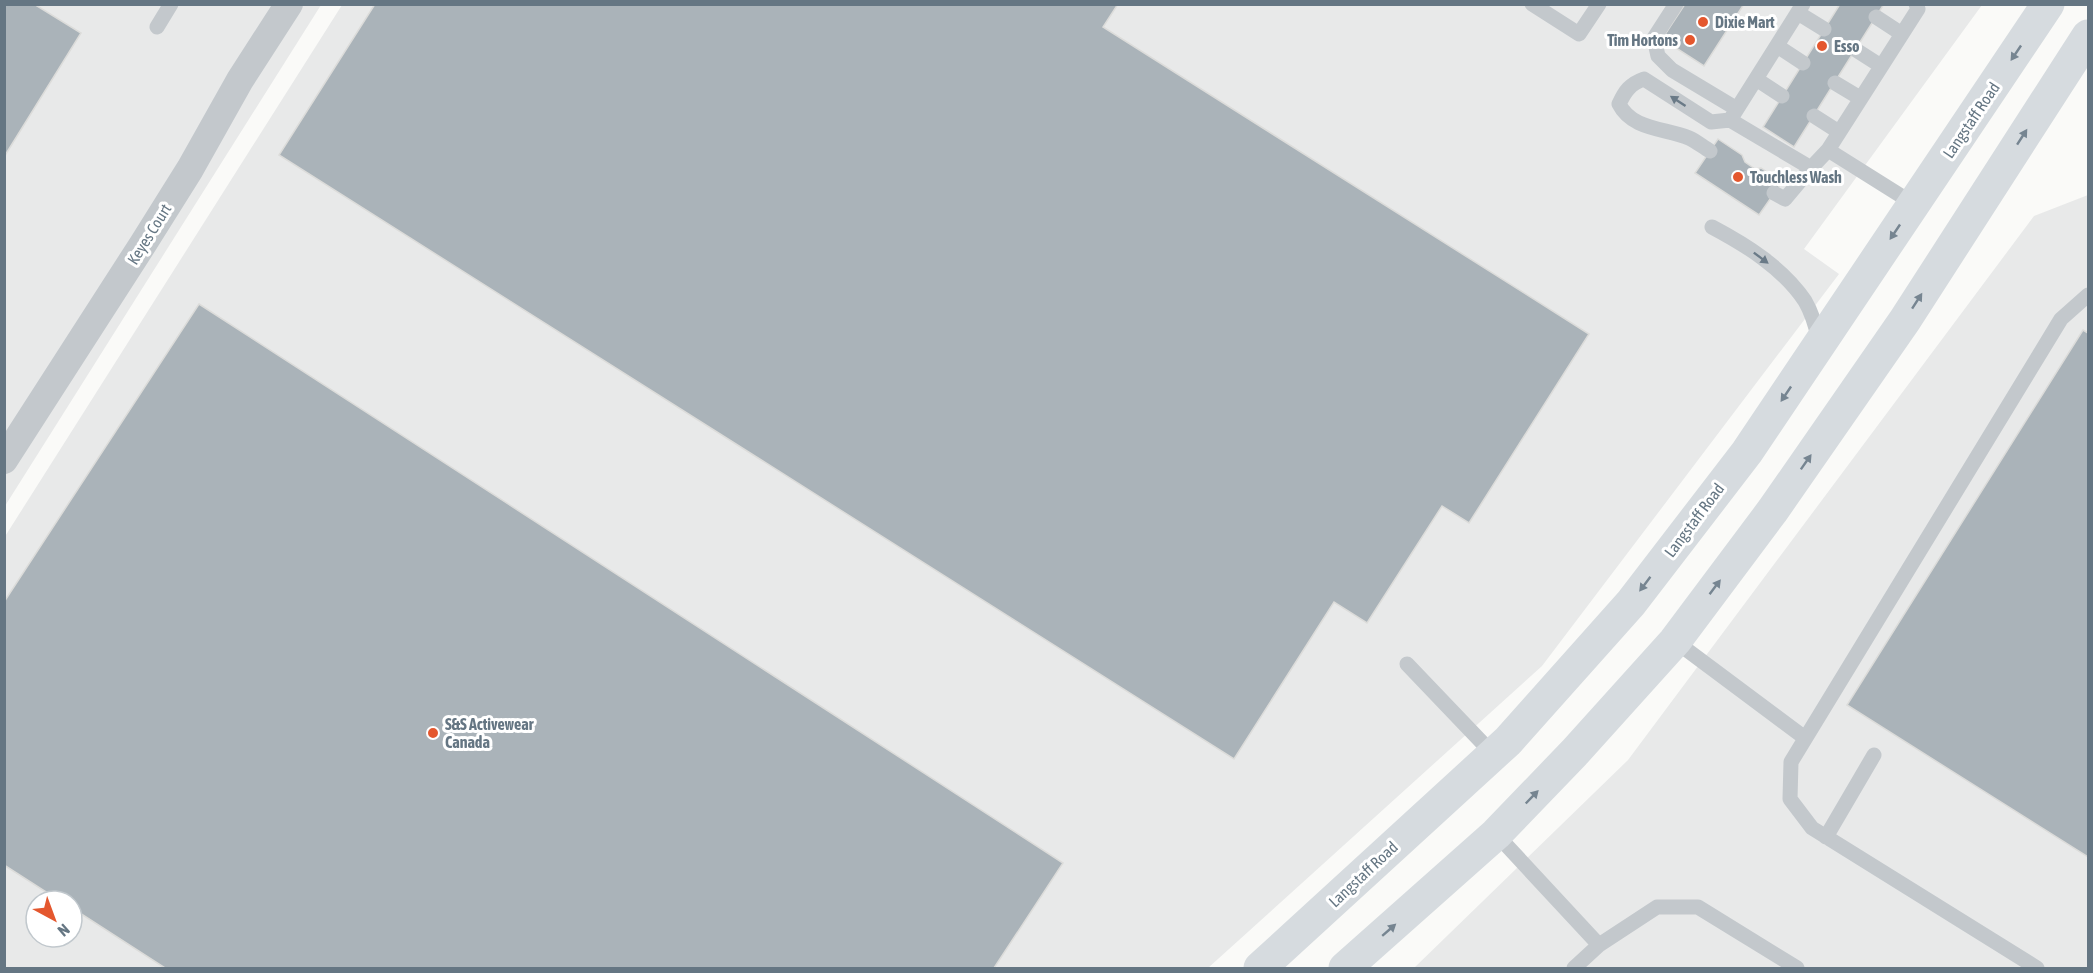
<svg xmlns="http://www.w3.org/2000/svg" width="2093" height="973" viewBox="0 0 2093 973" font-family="'Asap Condensed',sans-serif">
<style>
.built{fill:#e8e9e9;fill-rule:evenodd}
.building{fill:#aab3b9;stroke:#dcdcda;stroke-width:1.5}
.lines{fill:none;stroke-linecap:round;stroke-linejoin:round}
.service{stroke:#c3c8cc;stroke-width:15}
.minor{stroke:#c3c8cc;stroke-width:28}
.secondary{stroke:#d6dbdf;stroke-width:33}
.oneway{fill:#768591}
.oneway2{fill:#6a7a87}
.poi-dot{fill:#e4572e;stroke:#fff;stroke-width:2}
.labels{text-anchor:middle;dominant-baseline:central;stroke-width:6;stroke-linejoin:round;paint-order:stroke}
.poi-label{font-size:16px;font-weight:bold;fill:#657683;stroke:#fff;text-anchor:start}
.street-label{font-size:16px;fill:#657683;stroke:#fff}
</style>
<rect width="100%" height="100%" fill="#fafaf8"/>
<path class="built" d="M 5,5 L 321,5 L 5,506 Z
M 342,5 L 1982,5 L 1804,249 L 1839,274 L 1542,666 L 1208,968 L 5,968 L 4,538 ZM 36,901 L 72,901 L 72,937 L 36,937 Z
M 2088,195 L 2088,968 L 1414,968 L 1628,760 L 2034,216 Z"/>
<path class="building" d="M 4,4 L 34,4 L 81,33 L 4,157 Z
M 375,4 L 1118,4 L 1103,27 L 1589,334 L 1469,523 L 1442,506 L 1367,623 L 1334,602 L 1234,759 L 279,155 Z
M 1685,4 L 1744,4 L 1704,66 L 1662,39 Z
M 1840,4 L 1884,4 L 1794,147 L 1763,127 Z
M 1718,139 L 1742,155 L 1745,162 L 1755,169 L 1761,168 L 1782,182 L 1759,215 L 1695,173 Z
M 199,304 L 1063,863 L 994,968 L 165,968 L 72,908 L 72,901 L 60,901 L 4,865 L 4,602 Z
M 2083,330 L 2088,333 L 2088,857 L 1847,705 Z"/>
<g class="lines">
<path class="service" d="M 1532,4 L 1579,34 L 1599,4
M 1676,4 L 1654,38 L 1658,56 L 1672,70 L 1737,109
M 1803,4 L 1730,120 L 1811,168 L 1828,150 L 1918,9 L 1916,4
M 1798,13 L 1824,29
M 1876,17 L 1902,34
M 157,27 L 171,4
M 1777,46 L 1803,63
M 1856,50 L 1881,66
M 1756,79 L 1782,96
M 1835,83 L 1860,98
M 1814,116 L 1839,132
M 1828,150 L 1914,204
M 1710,151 C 1703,147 1696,141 1689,138 C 1665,128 1632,130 1619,104 C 1625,91 1630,84 1644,79 L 1711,122 L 1730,120
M 1774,193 L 1785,199 L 1811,168
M 1712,227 C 1746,245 1783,268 1805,301 C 1812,313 1816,327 1819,340
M 1675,641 L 1805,738
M 1407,664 L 1493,754
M 1496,834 L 1599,945 L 1574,968
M 1826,837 L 1874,755
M 1599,945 L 1657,907 L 1698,907 L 1797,968
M 2037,968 L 1812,828 L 1790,799 L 1791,762 L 2061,319 L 2088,295"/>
<path class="minor" d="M 4,460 L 143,244 L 190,169 L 240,80 L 289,4"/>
<path class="secondary" d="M 1260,968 L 1508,741 L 1631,603 L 1747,452 L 2048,4
M 1345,968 L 1496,834 L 1574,753 L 1675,641 L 1773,510 L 1905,320 L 2088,36"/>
</g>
<defs><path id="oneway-solid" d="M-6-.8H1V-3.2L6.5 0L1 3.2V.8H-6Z" transform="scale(1.5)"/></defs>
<g class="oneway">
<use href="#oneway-solid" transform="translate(2016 53) rotate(124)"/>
<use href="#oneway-solid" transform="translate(2022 137) rotate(-57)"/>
<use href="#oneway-solid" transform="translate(1895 232) rotate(124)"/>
<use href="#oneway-solid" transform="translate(1917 301) rotate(-57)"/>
<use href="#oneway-solid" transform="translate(1786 394) rotate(124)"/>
<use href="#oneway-solid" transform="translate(1806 462) rotate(-55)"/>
<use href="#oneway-solid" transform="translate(1645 584) rotate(127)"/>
<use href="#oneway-solid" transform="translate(1715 587) rotate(-53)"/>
<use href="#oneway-solid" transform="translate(1532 797) rotate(-46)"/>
<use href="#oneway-solid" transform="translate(1389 930) rotate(-41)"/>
</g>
<g class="oneway2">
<use href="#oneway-solid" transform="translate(1678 101) rotate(-147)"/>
<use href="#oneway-solid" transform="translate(1761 258) rotate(37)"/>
</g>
<g class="poi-dot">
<circle cx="1703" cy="22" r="6"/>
<circle cx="1690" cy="40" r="6"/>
<circle cx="1822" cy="46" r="6"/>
<circle cx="1738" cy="177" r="6"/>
<circle cx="433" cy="733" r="6"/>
</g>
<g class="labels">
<g class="poi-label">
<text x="1715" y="22">Dixie Mart</text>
<text x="1678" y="40" text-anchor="end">Tim Hortons</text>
<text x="1834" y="46">Esso</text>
<text x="1750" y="177">Touchless Wash</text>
<text x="445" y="724">S&amp;S Activewear<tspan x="445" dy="18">Canada</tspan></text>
</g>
<g class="street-label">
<text transform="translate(1971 120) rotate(-56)">Langstaff Road</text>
<text transform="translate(149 234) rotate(-58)">Keyes Court</text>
<text transform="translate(1694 520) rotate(-53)">Langstaff Road</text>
<text transform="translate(1363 874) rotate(-43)">Langstaff Road</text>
</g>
</g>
<rect width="2093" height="973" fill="none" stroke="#657683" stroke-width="12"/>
<g transform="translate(54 919) rotate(139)"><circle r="28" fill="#ffffff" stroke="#c1c8cd" stroke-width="1.5"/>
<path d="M0-4.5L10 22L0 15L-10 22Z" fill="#e4572e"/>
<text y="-9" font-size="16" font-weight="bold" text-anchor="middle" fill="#657683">N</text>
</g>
</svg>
